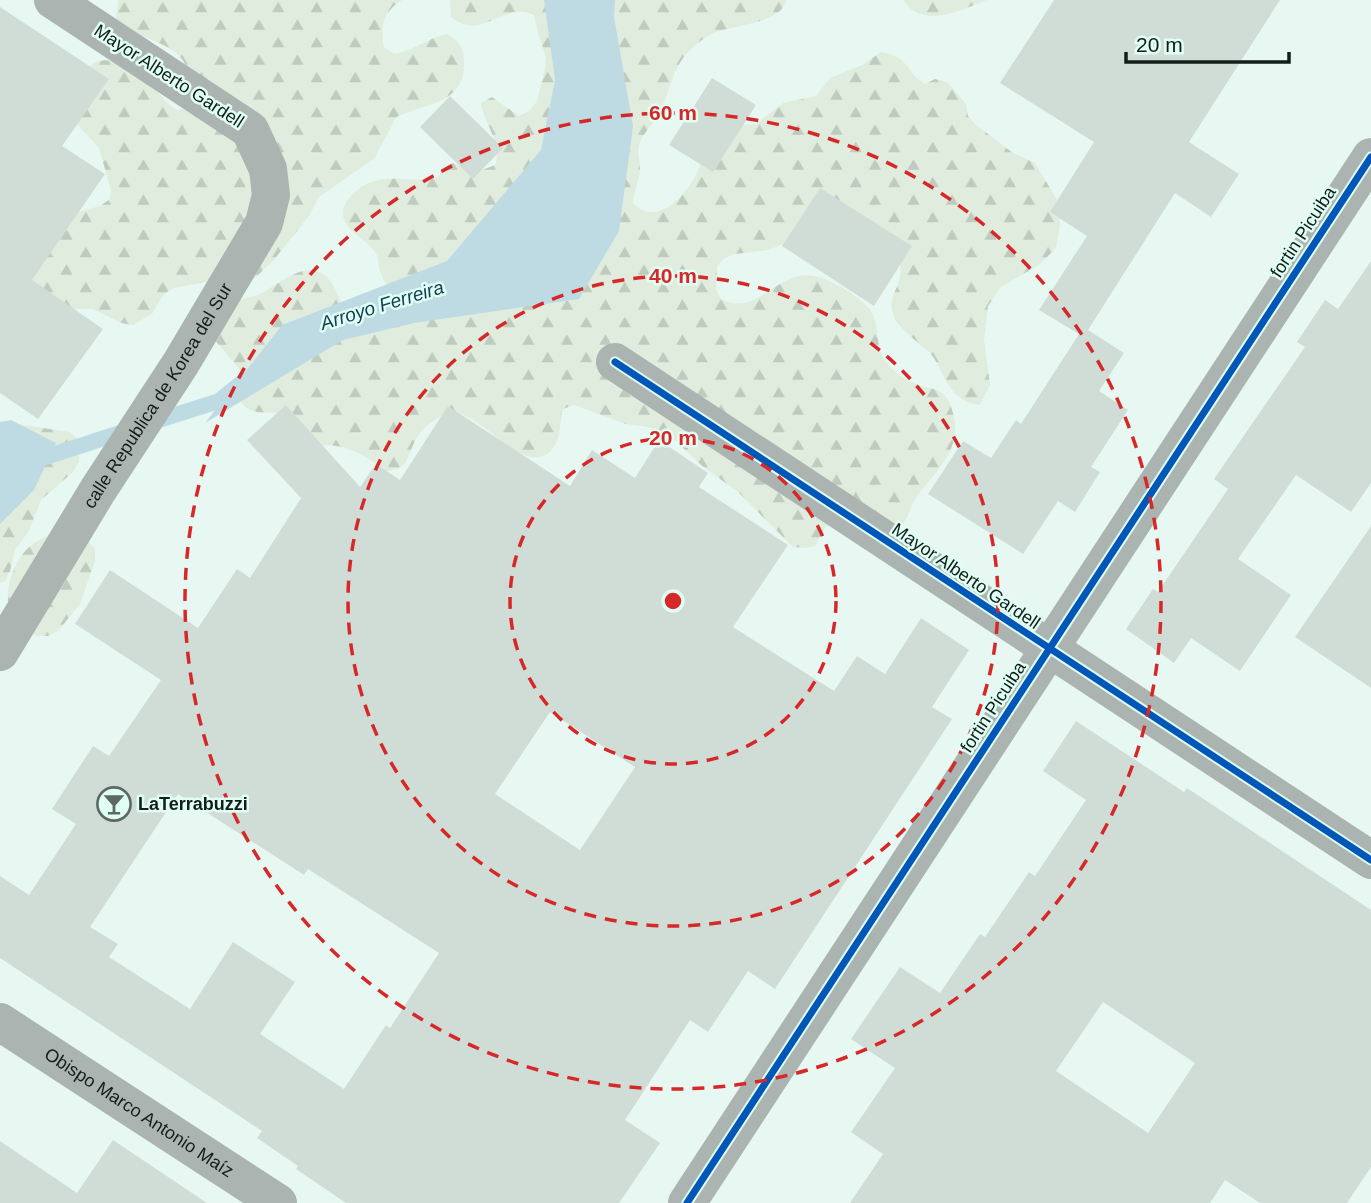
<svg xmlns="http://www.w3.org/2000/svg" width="1371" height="1203" viewBox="0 0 1371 1203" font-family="Arial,sans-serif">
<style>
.forest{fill:url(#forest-firs)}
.water{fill:#bedbe4}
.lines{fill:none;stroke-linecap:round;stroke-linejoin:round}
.stream{stroke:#bedbe4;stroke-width:16}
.building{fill:#d0ddd6;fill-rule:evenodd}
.minor{stroke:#acb4b2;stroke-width:38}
.cycleway-casing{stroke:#e1fef5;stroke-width:11}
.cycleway{stroke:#0057b8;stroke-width:7}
.ring{fill:none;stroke:#d62828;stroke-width:3.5;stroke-dasharray:12 9}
.labels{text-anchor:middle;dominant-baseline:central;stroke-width:5;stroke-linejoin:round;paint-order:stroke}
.street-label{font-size:18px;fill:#111e1a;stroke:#e1fef5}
.poi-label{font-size:18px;font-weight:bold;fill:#111e1a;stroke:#e1fef5;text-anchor:start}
.water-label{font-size:19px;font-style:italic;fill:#114152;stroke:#e1fef5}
.centre{fill:#d62828;stroke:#e1fef5;stroke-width:3.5}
.ring-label{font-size:21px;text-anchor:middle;font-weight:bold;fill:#d62828;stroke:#e1fef5;stroke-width:5;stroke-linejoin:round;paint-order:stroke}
</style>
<defs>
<pattern id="forest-firs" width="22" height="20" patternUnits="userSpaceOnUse" patternTransform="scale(1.75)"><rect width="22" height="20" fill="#e0edde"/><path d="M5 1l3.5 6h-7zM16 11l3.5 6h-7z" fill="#bfcbbe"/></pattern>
</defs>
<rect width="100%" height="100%" fill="#e7f8f2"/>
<path class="forest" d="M 118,0 L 402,0 C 383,12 380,26 384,47 L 394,54 C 413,51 427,38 447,34 C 460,42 465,49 464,65 C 464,105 423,103 395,118 C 390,133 381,143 375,158 L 319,197 L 309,216 L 273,261 L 256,277 L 247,282 L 215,285 L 206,282 L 174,288 L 164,294 L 152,314 L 133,325 L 121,323 L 93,309 L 71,309 L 0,271 L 78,212 L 100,206 L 110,199 L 111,190 L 99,148 L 76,123 L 83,71 C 104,52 115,61 136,75 C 142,78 149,82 154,87 C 162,97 167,104 177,110 L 188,108 C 188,96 190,80 187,69 C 181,46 142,36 122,30 L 116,20 Z
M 450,0 L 787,0 C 777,28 728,22 706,37 C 669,62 676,82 657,117 C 651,126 643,134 639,145 C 637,151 640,159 640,166 C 640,179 634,190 633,203 C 656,228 684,197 696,175 C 700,168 700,160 705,154 C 713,144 723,135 732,126 L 756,124 L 783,103 L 816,96 L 830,78 L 862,65 L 881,52 C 911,57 904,71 925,84 L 935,79 L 947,82 L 966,104 L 968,116 L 975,124 L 1013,153 L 1035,163 L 1059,203 L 1060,225 L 1056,248 L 1040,264 L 1001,287 L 988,306 L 984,340 L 990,385 L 980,405 C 969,404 961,400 953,391 C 943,380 940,365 931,354 C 918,341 896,329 892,310 C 888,293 906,284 899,258 L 789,242 L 768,250 L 735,254 L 725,258 L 717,266 L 716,289 L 721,299 C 759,318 776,269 814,276 C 830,278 869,301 874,317 C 879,331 876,345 884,359 C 892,372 908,382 922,386 C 928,388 938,389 942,393 C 949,398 952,409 954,417 C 961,451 935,472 917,496 C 911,505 909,516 903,524 C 899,530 893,535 888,540 L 836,521 L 826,526 L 815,546 L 805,548 L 793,547 L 738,492 L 701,465 L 669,435 L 648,427 L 626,424 L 574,405 L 563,409 C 560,419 561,431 557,441 C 540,478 504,443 485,428 C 476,421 466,416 456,411 C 440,414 421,427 414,443 C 406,461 407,470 385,471 C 365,455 344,442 317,446 L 279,413 C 254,412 248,415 233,392 L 241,371 L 213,338 C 218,330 230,306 237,302 C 243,298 252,297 258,295 C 276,287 303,260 323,274 C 337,284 337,299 346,311 L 390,293 C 387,284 381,276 379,268 C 378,261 379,258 375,252 C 363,235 327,224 351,196 C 358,188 368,182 378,180 C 399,175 418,184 438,177 L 442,168 L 453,163 L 474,173 L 495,165 C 503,142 484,125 481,103 L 492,97 L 519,116 L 529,111 L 537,101 L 545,68 L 546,57 L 539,37 L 534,15 C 502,0 483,43 451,17 Z
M 903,0 L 987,0 C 961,10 922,30 903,0 Z
M 23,425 L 70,432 L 79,440 L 79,462 L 73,472 L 41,500 L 29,531 L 15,550 L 10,571 L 5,581 L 0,583 L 0,438 Z
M 48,537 L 88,541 L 95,549 L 95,561 L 80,604 L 58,631 L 48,636 L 37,636 C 28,632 15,624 11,615 C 0,589 19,542 48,537 Z"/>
<path class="water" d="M 544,0 L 615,0 L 614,17 L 633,126 L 619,231 L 579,299 L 414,323 L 343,340 L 205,423 L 282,325 L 447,261 L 541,150 L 555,80 Z
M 11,420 L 56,443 L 34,490 L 0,524 L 0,422 Z"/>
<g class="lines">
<path class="stream" d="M 150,423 L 219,401 L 244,381
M 0,472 L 129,430"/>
</g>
<path class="building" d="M 1054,0 L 1280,0 L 1189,142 L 1239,174 L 1211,217 L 1175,193 L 1088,330 L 1124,353 L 1099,391 L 1128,410 L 1091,467 L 1100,472 L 1075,512 L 1058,501 L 1023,554 L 928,494 L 963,441 L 991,458 L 1016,420 L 1021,424 L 1079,334 L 1039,310 L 1087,236 L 1050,212 L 1094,142 L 1000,83 Z
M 0,7 L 109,79 L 62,146 L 105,174 L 32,280 L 103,329 L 38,419 L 0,393 Z
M 712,78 L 756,105 L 713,172 L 669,145 Z
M 450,96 L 503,148 L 473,179 L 420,127 Z
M 820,188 L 912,246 L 874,306 L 782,246 Z
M 1371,261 L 1371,483 L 1351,512 L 1296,475 L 1238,559 L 1291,595 L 1240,671 L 1191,638 L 1174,663 L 1126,629 L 1153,589 L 1158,592 L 1228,489 L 1214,479 L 1305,347 L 1297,342 L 1325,300 L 1338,309 Z
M 286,405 L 360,487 L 376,464 L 400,480 L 448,406 L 570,486 L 592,450 L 635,478 L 659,440 L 708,473 L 699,487 L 788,545 L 733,627 L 834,691 L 857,656 L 885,674 L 921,618 L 969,650 L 932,707 L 952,719 L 775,989 L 748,971 L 708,1032 L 690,1020 L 625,1120 L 660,1143 L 619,1203 L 346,1203 L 296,1169 L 298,1166 L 257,1138 L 262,1131 L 0,958 L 0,876 L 29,895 L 76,824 L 52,809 L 93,746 L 109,756 L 161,680 L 75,624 L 110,570 L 198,628 L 237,569 L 250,578 L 301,498 L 247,440 ZM 550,712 L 635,767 L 580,850 L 495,794 ZM 178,794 L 304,875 L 308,869 L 439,953 L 390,1028 L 386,1025 L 344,1089 L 260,1034 L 295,982 L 233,942 L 190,1009 L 109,957 L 118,944 L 90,927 Z
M 1371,526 L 1371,688 L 1295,637 Z
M 1076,721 L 1184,792 L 1187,788 L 1371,910 L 1371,1167 L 1347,1203 L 1260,1203 L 1225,1180 L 1210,1203 L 850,1203 L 883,1154 L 851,1132 L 895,1068 L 851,1039 L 900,967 L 940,993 L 980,934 L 985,937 L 1029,872 L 1035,876 L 1086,800 L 1043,771 ZM 1103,1002 L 1195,1063 L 1148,1133 L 1056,1071 Z
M 113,1140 L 207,1203 L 0,1203 L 0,1141 L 77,1193 Z"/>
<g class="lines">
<g class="minor">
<path d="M 615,362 L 1371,860"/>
<path id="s1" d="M 0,652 L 98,490 L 181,363 L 264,223 L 271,195 L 268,169 L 250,130 L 53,0"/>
<path id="s2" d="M 0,1022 L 278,1203"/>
<path d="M 687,1203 L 1371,157"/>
</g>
<g class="cycleway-casing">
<path id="cycleway" d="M 615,362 L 1371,860
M 687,1203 L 1371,157"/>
</g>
<use href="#cycleway" class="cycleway"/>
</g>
<g class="ring">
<circle cx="673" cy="601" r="163"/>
<circle cx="673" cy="601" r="325"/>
<circle cx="673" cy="601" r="488"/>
</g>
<defs>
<g id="bar-ring" transform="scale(1.75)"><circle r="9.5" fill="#e1fef5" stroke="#5c6a66" stroke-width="1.5"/><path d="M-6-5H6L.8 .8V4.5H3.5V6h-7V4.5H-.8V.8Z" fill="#5c6a66"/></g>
</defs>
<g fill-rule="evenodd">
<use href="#bar-ring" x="114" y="804"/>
</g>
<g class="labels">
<g class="street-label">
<text transform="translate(169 76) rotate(33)">Mayor Alberto Gardell</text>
<text transform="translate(1303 232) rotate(-57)">fortin Picuiba</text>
<text stroke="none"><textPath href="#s1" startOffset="301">calle Republica de Korea del Sur</textPath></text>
<text transform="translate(966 576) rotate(34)">Mayor Alberto Gardell</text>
<text transform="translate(993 707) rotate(-57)">fortin Picuiba</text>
<text stroke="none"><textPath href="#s2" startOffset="166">Obispo Marco Antonio Maíz</textPath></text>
</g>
<g class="poi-label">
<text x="138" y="804">LaTerrabuzzi</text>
</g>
<g class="water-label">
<text transform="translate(382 305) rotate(-17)">Arroyo Ferreira</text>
</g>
</g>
<circle cx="673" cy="601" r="10" class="centre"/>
<g class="ring-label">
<text x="673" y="120">60 m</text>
<text x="673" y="283">40 m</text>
<text x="673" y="445">20 m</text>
</g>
<path d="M1126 52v10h163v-10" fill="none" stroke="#111e1a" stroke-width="3.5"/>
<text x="1136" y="52" font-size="21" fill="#111e1a" stroke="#e1fef5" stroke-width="5" paint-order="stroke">20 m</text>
</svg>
